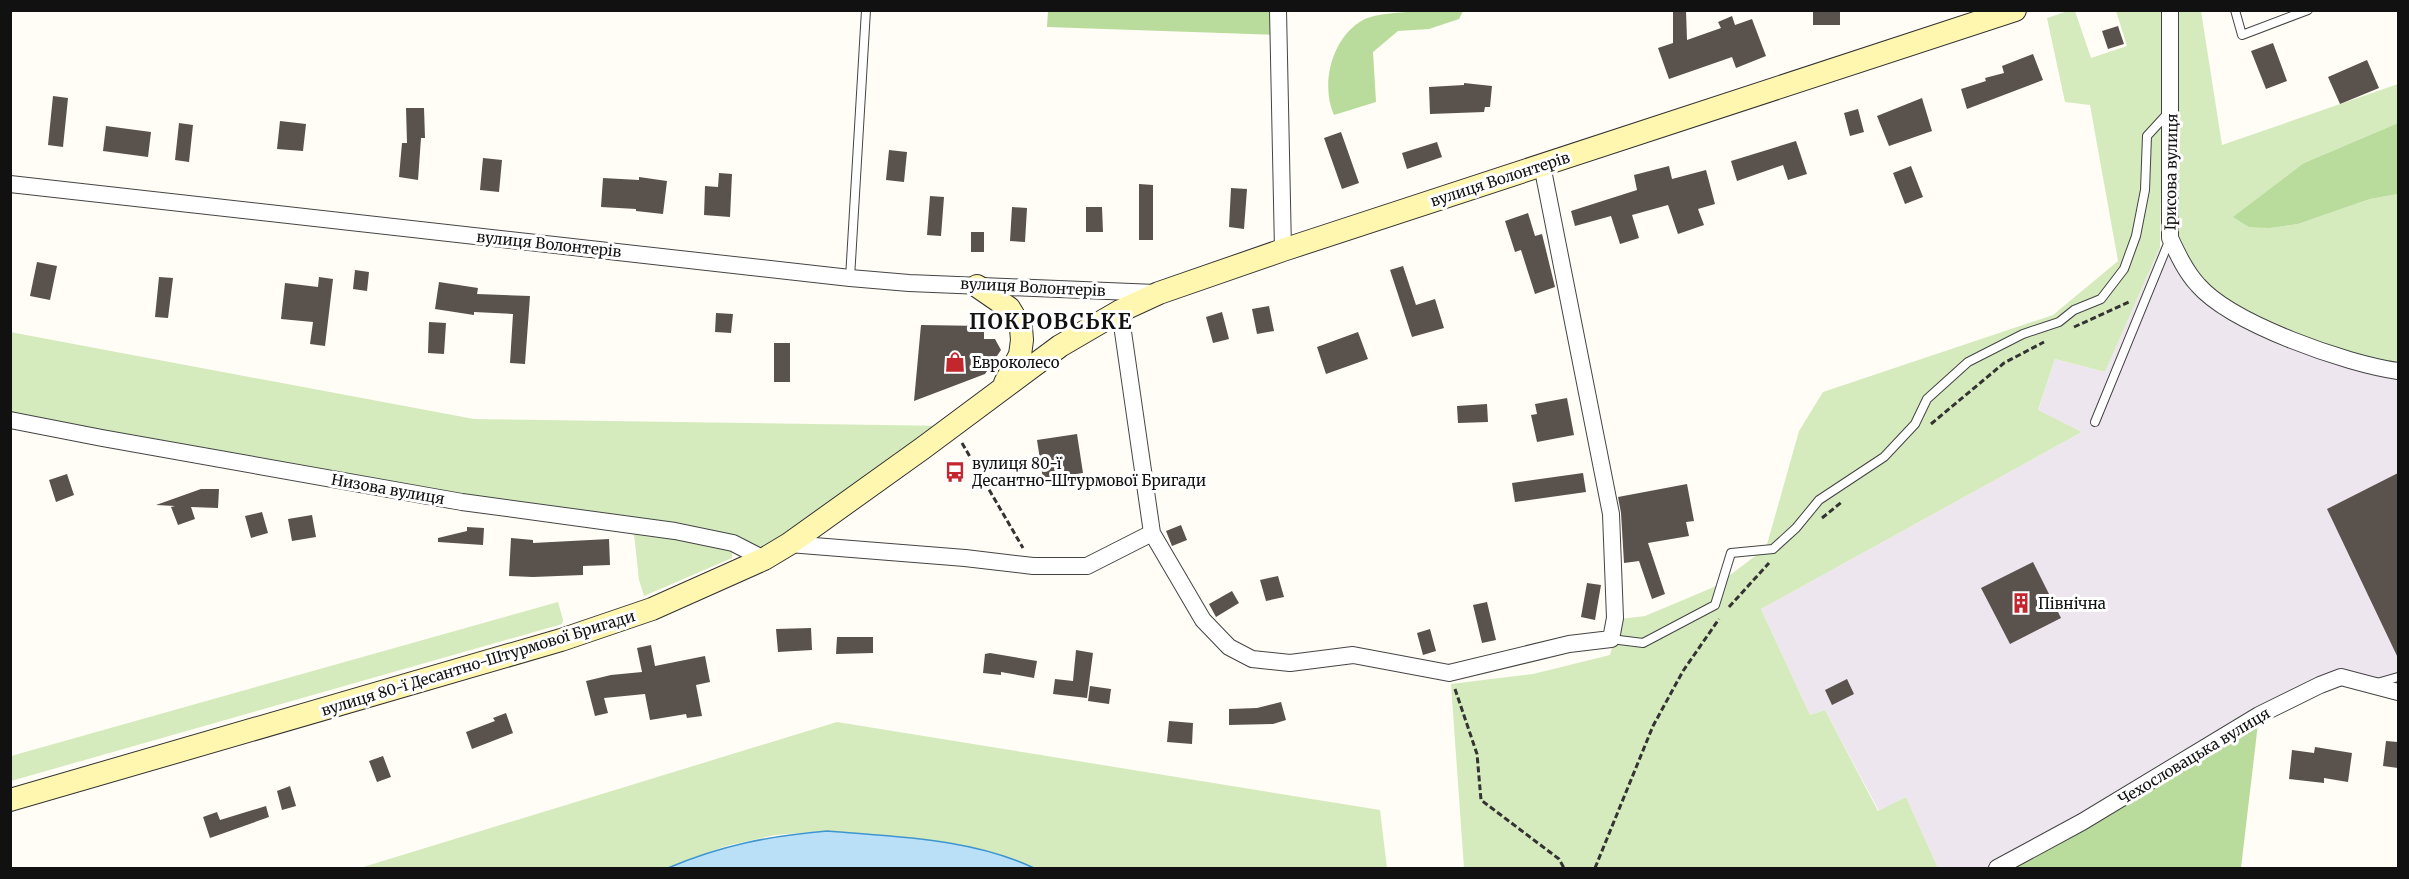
<svg xmlns="http://www.w3.org/2000/svg" width="2409" height="879" viewBox="0 0 2409 879" font-family="Merriweather,serif">
<style>
.industrial{fill:#eee6ef}
.green{fill:#d5ebbd}
.forest{fill:#b9dc9c}
.water{fill:#b9e0f7;stroke:#3f96cf;stroke-width:1.5}
.building{fill:#5a524d}
.lines{fill:none;stroke-linecap:round;stroke-linejoin:round}
.lane-casing{stroke:#444;stroke-width:10}
.street-casing{stroke:#444;stroke-width:18}
.secondary-casing{stroke:#333;stroke-width:24}
.path{stroke:#333;stroke-width:3;stroke-dasharray:6 3;stroke-linecap:butt}
.lane{stroke:#fff;stroke-width:8}
.street{stroke:#fff;stroke-width:16}
.secondary{stroke:#fff6b0;stroke-width:22}
.labels{text-anchor:middle;dominant-baseline:central;stroke-width:6;stroke-linejoin:round;paint-order:stroke}
.street-label{font-size:15px;fill:#111;stroke:#fff}
.poi-label{font-size:15px;fill:#111;stroke:#fff;text-anchor:start}
.district-label{font-size:21px;font-weight:bold;letter-spacing:1.5px;fill:#111;stroke:#fff}
</style>
<rect width="100%" height="100%" fill="#fffdf5"/>
<path class="industrial" d="M 2160,247 L 2177,253 L 2398,371 L 2398,677 L 2371,685 L 2341,677 L 1990,868 L 1938,868 L 1906,797 L 1879,811 L 1825,710 L 1810,715 L 1761,609 L 2082,432 L 2038,411 L 2055,359 L 2105,372 Z"/>
<path class="green" d="M 2068,11 L 2075,11 L 2091,58 L 2127,46 L 2116,11 L 2164,11 L 2160,247 L 2105,372 L 2055,359 L 2038,410 L 2082,432 L 1761,609 L 1810,715 L 1825,710 L 1878,811 L 1906,797 L 1938,868 L 1464,868 L 1451,684 L 1533,674 L 1610,655 L 1620,619 L 1645,616 L 1714,587 L 1766,548 L 1799,431 L 1823,392 L 2053,315 L 2118,261 L 2090,105 L 2065,102 L 2047,18 Z
M 2170,11 L 2201,11 L 2222,145 L 2398,84 L 2398,123 L 2304,163 L 2270,228 L 2298,224 L 2370,199 L 2398,194 L 2398,371 L 2389,370 L 2216,302 L 2170,238 Z
M 10,332 L 474,419 L 952,426 L 764,559 L 733,544 L 732,558 L 644,596 L 639,580 L 633,525 L 11,420 Z
M 558,602 L 563,620 L 562,624 L 11,781 L 11,756 Z
M 837,722 L 1380,810 L 1387,868 L 1034,868 L 980,851 L 919,839 L 827,831 L 775,835 L 726,846 L 668,868 L 360,868 Z"/>
<path class="forest" d="M 1048,11 L 1278,11 L 1278,35 L 1047,27 Z
M 1424,11 L 1463,11 L 1459,19 L 1429,29 L 1398,31 L 1373,52 L 1376,102 L 1334,115 C 1320,84 1332,37 1363,20 C 1374,13 1410,12 1424,11 Z
M 2398,123 L 2398,194 L 2370,199 L 2298,224 L 2270,228 L 2249,227 L 2233,217 L 2304,163 Z
M 2259,715 L 2241,868 L 1990,868 Z"/>
<path class="water" d="M 827,831 C 896,837 971,838 1034,868 L 668,868 C 722,845 769,836 827,831 Z"/>
<path class="building" d="M 1673,10 L 1686,10 L 1687,40 L 1721,28 L 1718,22 L 1732,16 L 1735,25 L 1752,19 L 1766,56 L 1736,68 L 1732,57 L 1669,79 L 1658,48 L 1673,43 Z
M 1813,10 L 1840,10 L 1840,25 L 1813,25 Z
M 2118,26 L 2124,44 L 2108,49 L 2102,31 Z
M 2273,43 L 2287,81 L 2266,89 L 2251,51 Z
M 2033,54 L 2043,80 L 1967,109 L 1961,89 L 1986,81 L 1985,78 L 2004,73 L 2002,66 Z
M 2367,60 L 2379,88 L 2340,104 L 2328,77 Z
M 1464,83 L 1492,86 L 1490,107 L 1485,107 L 1484,112 L 1430,114 L 1429,87 L 1464,85 Z
M 53,96 L 68,98 L 63,147 L 48,145 Z
M 1922,98 L 1932,131 L 1889,146 L 1877,116 Z
M 406,108 L 424,108 L 425,138 L 421,138 L 418,180 L 399,177 L 402,143 L 407,143 Z
M 1858,109 L 1864,132 L 1850,136 L 1844,113 Z
M 280,121 L 306,124 L 303,151 L 277,149 Z
M 179,123 L 193,125 L 189,162 L 175,160 Z
M 106,126 L 151,132 L 148,157 L 103,151 Z
M 1341,132 L 1359,183 L 1342,189 L 1324,138 Z
M 1796,141 L 1807,174 L 1788,180 L 1783,165 L 1737,181 L 1731,161 Z
M 1437,142 L 1442,157 L 1407,169 L 1402,153 Z
M 889,150 L 907,152 L 904,182 L 886,180 Z
M 483,158 L 502,160 L 499,192 L 480,190 Z
M 1669,166 L 1672,179 L 1706,170 L 1715,204 L 1698,209 L 1704,225 L 1678,234 L 1668,205 L 1632,215 L 1639,238 L 1620,244 L 1611,216 L 1575,226 L 1571,211 L 1637,190 L 1634,175 Z
M 1911,166 L 1923,197 L 1905,204 L 1893,173 Z
M 719,173 L 732,174 L 730,217 L 704,215 L 705,186 L 718,187 Z
M 639,177 L 667,181 L 663,214 L 636,211 L 636,209 L 601,207 L 603,178 L 639,180 Z
M 1139,184 L 1153,185 L 1153,240 L 1139,240 Z
M 1231,188 L 1247,189 L 1244,229 L 1229,227 Z
M 930,196 L 944,197 L 941,236 L 927,235 Z
M 1012,207 L 1027,208 L 1025,242 L 1010,241 Z
M 1086,207 L 1102,207 L 1103,232 L 1086,232 Z
M 1528,213 L 1535,236 L 1542,234 L 1555,287 L 1535,294 L 1521,250 L 1515,252 L 1505,221 Z
M 971,232 L 984,232 L 984,252 L 971,252 Z
M 37,262 L 57,266 L 50,300 L 30,296 Z
M 1403,266 L 1416,305 L 1435,299 L 1444,328 L 1412,337 L 1390,270 Z
M 355,270 L 369,272 L 367,291 L 353,289 Z
M 159,277 L 173,278 L 168,318 L 155,317 Z
M 319,277 L 333,279 L 325,346 L 310,344 L 313,322 L 281,319 L 285,283 L 318,287 Z
M 439,282 L 478,288 L 477,294 L 530,296 L 525,364 L 510,363 L 513,314 L 474,312 L 474,315 L 435,309 Z
M 1269,306 L 1274,331 L 1257,334 L 1252,309 Z
M 1222,312 L 1229,339 L 1213,343 L 1206,317 Z
M 716,313 L 733,314 L 731,333 L 715,332 Z
M 429,322 L 446,323 L 444,354 L 428,353 Z
M 921,325 L 984,326 L 984,339 L 995,339 L 1001,350 L 985,374 L 914,401 Z
M 1358,332 L 1368,359 L 1326,374 L 1317,347 Z
M 774,343 L 790,343 L 790,382 L 774,382 Z
M 1567,398 L 1574,435 L 1537,442 L 1531,415 L 1537,414 L 1535,404 Z
M 1487,404 L 1488,422 L 1458,423 L 1457,406 Z
M 1077,434 L 1083,473 L 1043,479 L 1037,440 Z
M 1583,473 L 1586,492 L 1515,502 L 1512,483 Z
M 2398,473 L 2398,658 L 2327,509 Z
M 67,474 L 74,495 L 56,502 L 49,480 Z
M 1687,484 L 1694,521 L 1686,522 L 1689,536 L 1648,543 L 1665,594 L 1652,599 L 1639,561 L 1624,563 L 1621,513 L 1618,497 Z
M 201,489 L 219,489 L 218,508 L 191,507 L 195,519 L 178,525 L 171,507 L 175,506 L 156,505 Z
M 262,512 L 268,533 L 251,538 L 245,516 Z
M 312,515 L 316,537 L 292,541 L 288,519 Z
M 1181,525 L 1187,540 L 1172,546 L 1166,531 Z
M 467,527 L 484,528 L 483,545 L 438,542 L 438,538 L 467,531 Z
M 511,538 L 533,540 L 533,543 L 609,539 L 610,565 L 583,566 L 583,575 L 533,577 L 509,576 Z
M 2033,562 L 2061,618 L 2010,644 L 1981,588 Z
M 1278,576 L 1284,597 L 1266,601 L 1260,580 Z
M 1587,583 L 1601,585 L 1595,620 L 1581,617 Z
M 1232,591 L 1239,603 L 1216,617 L 1209,604 Z
M 1487,602 L 1496,640 L 1482,643 L 1473,605 Z
M 811,628 L 812,650 L 778,652 L 776,629 Z
M 1430,629 L 1436,651 L 1423,655 L 1417,633 Z
M 837,637 L 873,637 L 873,653 L 836,654 Z
M 651,645 L 655,666 L 705,656 L 710,682 L 696,685 L 702,716 L 687,718 L 686,714 L 650,720 L 645,694 L 604,698 L 608,713 L 595,716 L 586,681 L 611,675 L 642,672 L 637,648 Z
M 1076,650 L 1093,653 L 1087,698 L 1053,694 L 1055,679 L 1073,681 Z
M 990,653 L 1037,661 L 1034,678 L 1001,672 L 1001,675 L 983,673 L 985,654 Z
M 1847,679 L 1854,694 L 1832,705 L 1825,690 Z
M 1090,686 L 1111,689 L 1109,704 L 1088,701 Z
M 1281,702 L 1286,720 L 1273,724 L 1229,725 L 1229,709 L 1257,708 Z
M 506,713 L 513,733 L 472,749 L 466,732 L 495,721 L 493,718 Z
M 1169,721 L 1193,723 L 1192,744 L 1167,742 Z
M 2386,741 L 2398,742 L 2398,768 L 2383,766 Z
M 2315,747 L 2352,753 L 2348,782 L 2324,778 L 2324,783 L 2289,779 L 2292,750 L 2314,753 Z
M 383,756 L 391,777 L 377,782 L 369,761 Z
M 290,786 L 296,806 L 282,810 L 277,791 Z
M 266,806 L 269,817 L 210,838 L 203,817 L 217,812 L 220,820 Z"/>
<g class="lines">
<g class="lane-casing">
<path id="lane" d="M 2235,10 L 2242,35 L 2308,10
M 850,278 L 866,10
M 2095,422 L 2170,239
M 1611,639 L 1643,643 L 1715,605 L 1731,553 L 1773,549 L 1796,528 L 1819,500 L 1884,457 L 1915,424 L 1927,399 L 1968,362 L 2023,334 L 2059,322 L 2074,310 L 2101,299 L 2124,269 L 2136,236 L 2145,190 L 2147,136 L 2169,112
M 2377,683 L 2398,677"/>
</g>
<g class="street-casing">
<path id="street" d="M 1278,10 L 1283,250
M 2170,10 L 2170,238 C 2178,255 2186,272 2198,285 C 2232,324 2347,364 2398,371
M 10,184 L 850,278 L 909,283 L 1156,293
M 1120,311 L 1152,533 L 1203,620 L 1229,647 L 1252,659 L 1290,663 L 1353,655 L 1449,673 L 1569,644 L 1611,639 L 1615,618 L 1611,514 L 1542,165
M 10,420 L 102,438 L 462,502 L 675,531 L 733,543 L 764,559
M 789,544 L 965,558 L 1033,566 L 1087,566 L 1152,533
M 1997,868 L 2082,822 L 2259,715 L 2320,685 L 2341,677 L 2398,692"/>
</g>
<g class="secondary-casing">
<path id="secondary" d="M 977,286 L 1009,308 L 1021,328 L 1022,340 L 1020,355 L 1005,383
M 10,800 L 561,640 L 652,609 L 764,559 L 789,544 L 923,448 L 1060,346 L 1120,311 L 1159,293 L 1283,250 L 2015,10"/>
</g>
<path class="path" d="M 2074,327 L 2131,301
M 1931,424 L 2004,363 L 2044,342
M 962,443 L 1023,548
M 1822,518 L 1843,501
M 1729,607 L 1769,563
M 1455,689 L 1477,754 L 1481,800 L 1559,859 L 1564,868
M 1595,868 L 1653,726 L 1683,671 L 1719,619"/>
<use href="#lane" class="lane"/>
<use href="#street" class="street"/>
<use href="#secondary" class="secondary"/>
</g>
<defs>
<g id="shop-bare" transform="scale(1.62)"><path d="M-5-2.5h2.3a2.7 3.5 0 0 1 5.4 0H5L5.5 6h-11ZM-1.5-2.5h3a1.5 2.3 0 0 0-3 0Z" fill="#c4262e" stroke="#fff" stroke-width="2.5" paint-order="stroke"/></g>
<g id="bus-bare" transform="scale(1.62)"><path d="M-5-6H5V4H4V6H2V4H-2V6H-4V4H-5ZM-3.5-4V0h7V-4ZM-3.5 1.2v1.5H-2V1.2ZM2 1.2v1.5H3.5V1.2Z" fill="#c4262e" stroke="#fff" stroke-width="2.5" paint-order="stroke"/></g>
<g id="building-bare" transform="scale(1.62)"><path d="M-4-6H4V6H1V3H-1V6H-4ZM-2.5-4.3h1.7v1.8h-1.7ZM.8-4.3h1.7v1.8H.8ZM-2.5-1h1.7V.8h-1.7ZM.8-1h1.7V.8H.8Z" fill="#c4262e" stroke="#fff" stroke-width="2.5" paint-order="stroke"/></g>
</defs>
<g fill-rule="evenodd">
<use href="#shop-bare" x="955" y="362"/>
<use href="#bus-bare" x="955" y="472"/>
<use href="#building-bare" x="2021" y="603"/>
</g>
<g class="labels">
<g class="street-label">
<text transform="translate(2171 172) rotate(-89)">Ірисова вулиця</text>
<text transform="translate(1500 179) rotate(-18)">вулиця Волонтерів</text>
<text transform="translate(549 244) rotate(6)">вулиця Волонтерів</text>
<text transform="translate(1033 287) rotate(3)">вулиця Волонтерів</text>
<text transform="translate(388 489) rotate(10)">Низова вулиця</text>
<text transform="translate(478 663) rotate(-17)">вулиця 80-ї Десантно-Штурмової Бригади</text>
<text transform="translate(2194 756) rotate(-31)">Чехословацька вулиця</text>
</g>
<g class="poi-label">
<text x="972" y="362">Евроколесо</text>
<text x="972" y="463">вулиця 80-ї<tspan x="972" dy="17">Десантно-Штурмової Бригади</tspan></text>
<text x="2038" y="603">Північна</text>
</g>
<g class="district-label">
<text x="1051" y="321">ПОКРОВСЬКЕ</text>
</g>
</g>
<rect width="2409" height="879" fill="none" stroke="#111111" stroke-width="24"/>
</svg>
